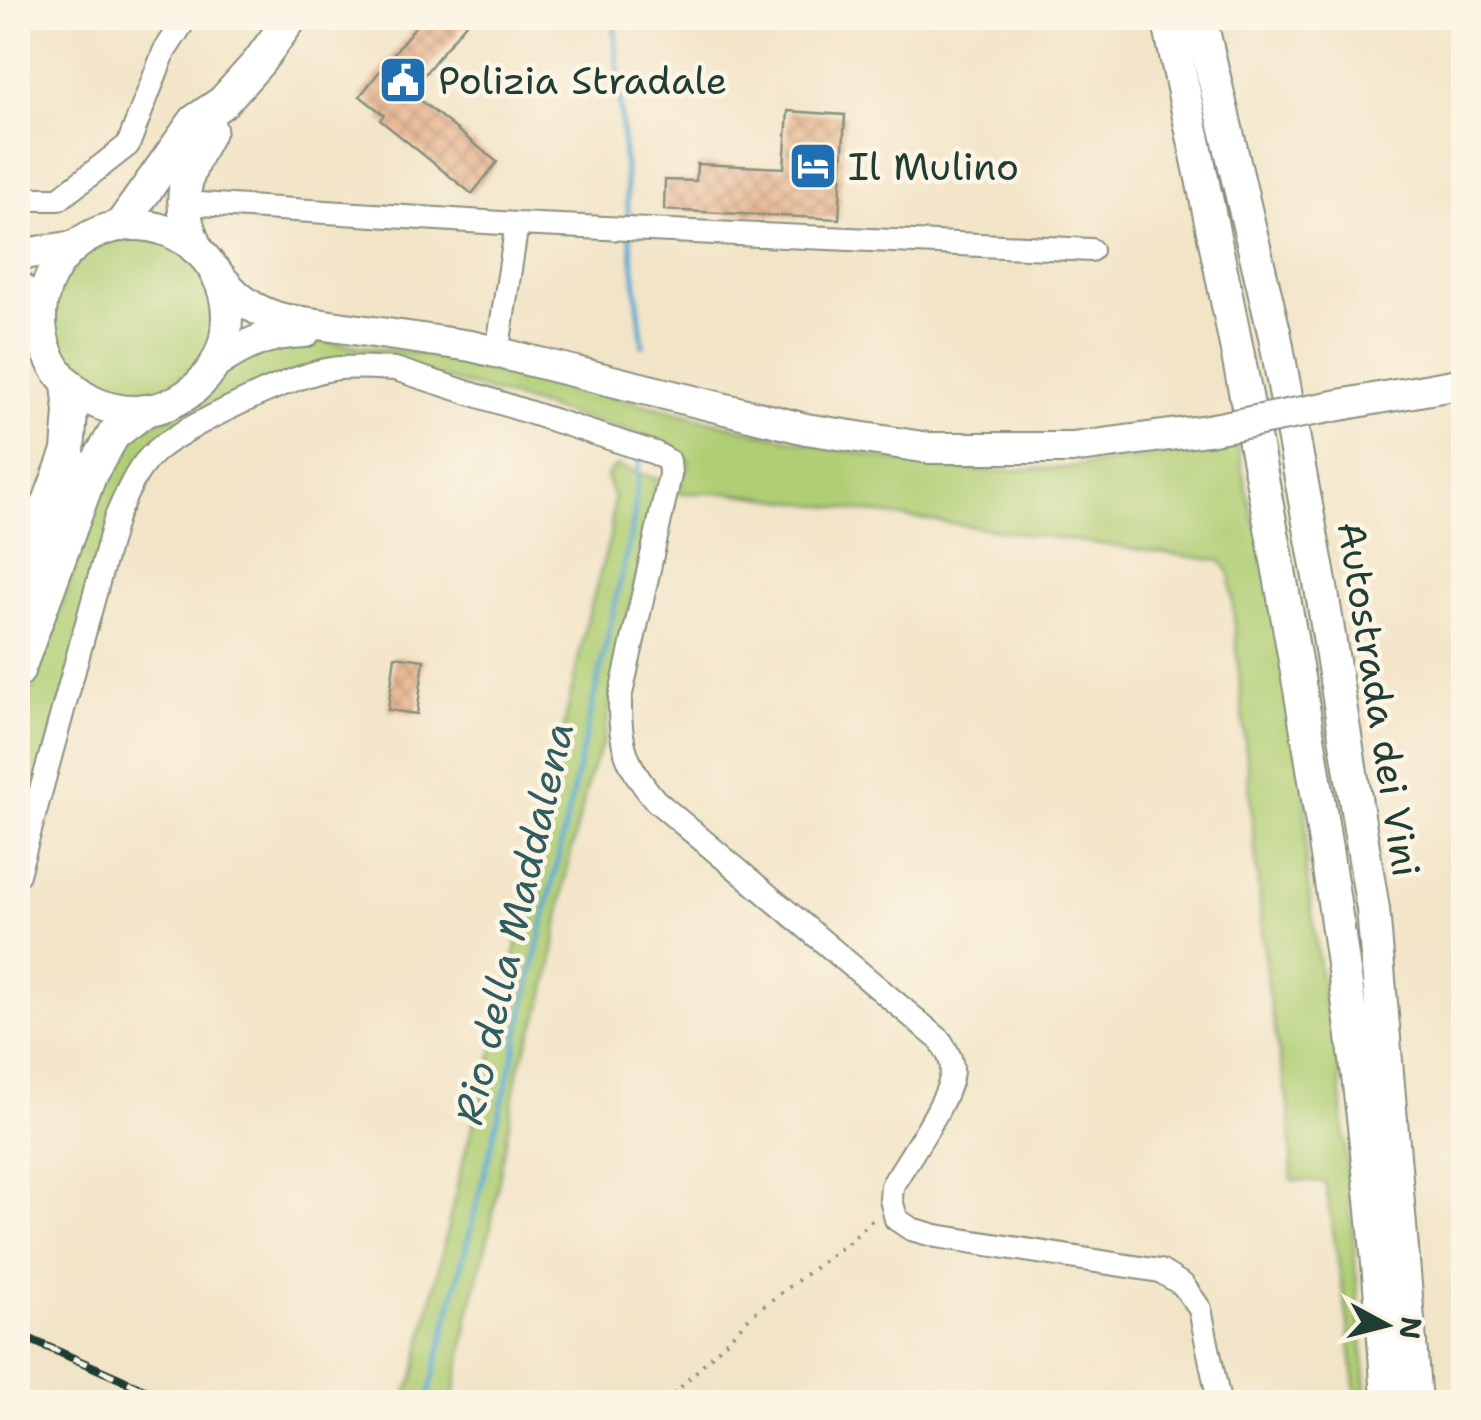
<svg xmlns="http://www.w3.org/2000/svg" width="1481" height="1420" viewBox="0 0 1481 1420" font-family="'Shantell Sans',sans-serif">
<style>
.green{fill:#b0ce75;stroke:#688654;stroke-width:2.5}
.lines{fill:none;stroke-linecap:round;stroke-linejoin:round}
.stream{stroke:#53a7cf;stroke-width:5}
.building{fill:url(#building-cross-hatch)}
.minor-casing{stroke:#88907e;stroke-width:26}
.major-casing{stroke:#88907e;stroke-width:34}
.highway-casing{stroke:#88907e;stroke-width:36}
.path{stroke:#88907e;stroke-width:4;stroke-dasharray:2.5 8;stroke-linecap:butt}
.minor{stroke:#fff;stroke-width:22}
.major{stroke:#fff;stroke-width:30}
.highway{stroke:#fff;stroke-width:32}
.rail-casing{stroke:#1f3d34;stroke-width:9}
.rail{stroke:#fcf5e5;stroke-width:5;stroke-dasharray:15;stroke-linecap:butt}
.major-bridge-casing{stroke:#88907e;stroke-width:34;stroke-linecap:butt}
.major-bridge{stroke:#fff;stroke-width:30}
.labels{text-anchor:middle;dominant-baseline:central;stroke-width:9;stroke-linejoin:round;paint-order:stroke}
.poi-label{font-size:38px;fill:#1f3d34;stroke:#fcf5e5;text-anchor:start}
.street-label{font-size:38px;fill:#1f3d34;stroke:#fcf5e5}
.water-label{font-size:40px;font-style:italic;fill:#2f5d62;stroke:#fcf5e5}
</style>
<defs>
<pattern id="building-cross-hatch" width="8" height="8" patternUnits="userSpaceOnUse" patternTransform="scale(2.5)"><rect width="8" height="8" fill="#e7b38d"/><path d="M0 0l8 8M0 8l8-8" fill="none" stroke="#bb9374"/></pattern>
</defs>
<rect width="100%" height="100%" fill="#fcf5e5"/>
<filter id="ink" filterUnits="userSpaceOnUse"><feTurbulence type="fractalNoise" baseFrequency=".01" numOctaves="2"/><feDisplacementMap in="SourceGraphic" scale="20" xChannelSelector="R" yChannelSelector="G"/><feConvolveMatrix kernelMatrix="1 2 1 2 8 2 1 2 1" color-interpolation-filters="sRGB"/></filter>
<filter id="wash" filterUnits="userSpaceOnUse"><feTurbulence type="fractalNoise" baseFrequency=".0048" numOctaves="4" result="noise"/><feDisplacementMap in="SourceGraphic" scale="40" xChannelSelector="R" yChannelSelector="G"/><feGaussianBlur stdDeviation="2.25" result="paint"/><feColorMatrix in="noise" values="0 0 0 0 0 0 0 0 0 0 0 0 0 0 0 0 0 1.4 0 .05"/><feComposite in="paint" operator="in"/></filter>
<g filter="url(#wash)">
<rect width="100%" height="100%" fill="#f2e4c7"/>
<path class="green" d="M54 317a80 80 0 1 1 160 0a80 80 0 1 1-160 0Z
M 301,339 L 464,359 L 755,432 L 926,467 L 991,471 L 1064,468 L 1237,444 L 1252,517 L 1263,534 L 1306,786 L 1306,870 L 1323,993 L 1338,1059 L 1367,1402 L 1357,1402 L 1347,1316 L 1325,1182 L 1292,1180 L 1290,1116 L 1268,991 L 1262,929 L 1230,573 L 1221,561 L 731,493 L 676,493 L 689,466 L 689,460 L 669,443 L 405,367 L 358,360 L 141,458 L 18,842 L 18,728 L 113,460 L 137,430 L 195,405 L 237,360 Z
M 616,466 L 657,479 L 654,509 L 617,663 L 604,740 L 590,774 L 567,868 L 552,963 L 543,1002 L 519,1067 L 490,1231 L 470,1308 L 453,1402 L 402,1402 L 414,1378 L 461,1168 L 491,1059 L 522,923 L 586,624 L 610,537 L 614,498 L 606,476 Z"/>
<g class="lines">
<path class="stream" d="M 614,18 L 629,224
M 630,235 L 643,346
M 427,1402 L 513,1059 L 633,523 L 640,457"/>
</g>
<g id="blocks">
<path class="building" d="M 422,18 L 470,18 L 410,92 L 497,162 L 472,194 L 380,120 L 384,115 L 360,96 Z
M 788,111 L 845,115 L 839,219 L 664,210 L 665,180 L 696,181 L 697,164 L 784,168 Z
M 395,656 L 424,660 L 417,714 L 388,710 Z"/>
</g>
</g>
<g filter="url(#ink)">
<use href="#blocks" fill-opacity="0" stroke="#88907e" stroke-width="2.5"/>
<g class="lines">
<g class="minor-casing">
<path id="minor" d="M 18,199 L 59,199 L 128,145 L 164,52 L 186,18
M 184,203 L 517,224
M 497,353 L 517,224 L 1091,250
M 18,874 L 116,517 C 127,493 136,468 156,451 C 183,427 297,373 332,369 C 353,366 374,368 395,369 L 655,453 L 669,461 L 670,475 L 620,698 C 619,744 626,766 656,801 L 940,1040 C 946,1050 952,1058 952,1070 C 952,1097 907,1160 892,1186 L 891,1199 L 896,1219 L 911,1229 L 936,1236 L 1160,1271 L 1183,1285 L 1200,1309 L 1219,1402"/>
</g>
<g class="major-casing">
<path id="major" d="M41 318a93 93 0 1 1 186 0a93 93 0 1 1-186 0Z
M 18,255 L 75,246
M 215,270 C 234,296 252,311 283,319 L 471,346 L 806,429 L 929,448 L 1072,448 L 1208,430
M 18,286 L 26,294 L 41,324
M 215,364 C 244,344 269,333 305,332
M 1345,404 L 1464,383"/>
</g>
<g class="highway-casing">
<path id="highway" d="M 1168,18 C 1220,259 1269,500 1309,743 C 1345,962 1376,1181 1388,1402
M 1200,18 L 1275,336 L 1322,593 L 1373,909 L 1415,1402
M 121,225 L 195,121 L 223,102 L 258,63 L 291,18
M 196,248 C 174,201 185,172 210,129
M 18,585 L 68,451 L 71,412 L 68,384
M 18,671 L 91,473 L 114,434 L 144,411"/>
</g>
<path class="path" d="M 666,1402 L 753,1314 L 849,1242 L 875,1217"/>
<use href="#minor" class="minor"/>
<use href="#major" class="major"/>
<use href="#highway" class="highway"/>
<g class="rail-casing">
<path id="rail" d="M 18,1334 L 173,1402"/>
</g>
<use href="#rail" class="rail"/>
<g class="major-bridge-casing">
<path id="major-bridge" d="M 1208,430 L 1345,404"/>
</g>
<use href="#major-bridge" class="major-bridge"/>
</g>
</g>
<defs>
<g id="civic-square" transform="scale(2.5)"><rect x="-9" y="-9" width="18" height="18" rx="4" fill="#1f6fb2" stroke="#fcf5e5"/><path d="M-.6-6.5H3V-4.5H.6V-3L4-1V1h2V6H-6V1h2V-1L-.6-3ZM-1.2 2.5V6h2.4V2.5Z" fill="#fff"/></g>
<g id="hotel-square" transform="scale(2.5)"><rect x="-9" y="-9" width="18" height="18" rx="4" fill="#1f6fb2" stroke="#fcf5e5"/><path d="M-6-4.5h1.5V1H6V5H4.5V3h-9V5H-6ZM-4 0a1.8 1.8 0 1 1 3.6 0ZM.5 0V-2.5h3Q6-2.5 6 0Z" fill="#fff"/></g>
</defs>
<g fill-rule="evenodd">
<use href="#civic-square" x="403" y="80"/>
<use href="#hotel-square" x="813" y="166"/>
</g>
<g class="labels">
<g class="poi-label">
<text x="438" y="80">Polizia Stradale</text>
<text x="848" y="166">Il Mulino</text>
</g>
<g class="street-label">
<text transform="translate(1379 699) rotate(81)">Autostrada dei Vini</text>
</g>
<g class="water-label">
<text transform="translate(514 923) rotate(-77)">Rio della Maddalena</text>
</g>
</g>
<rect width="1481" height="1420" fill="none" stroke="#fcf5e5" stroke-width="60"/>
<g transform="translate(1386 1325) rotate(97)" stroke="#fcf5e5" stroke-width="8" paint-order="stroke">
<path d="M0-8L18 38L0 25L-18 38Z" fill="#1f3d34"/>
<text y="-15" font-size="28" font-weight="bold" text-anchor="middle" fill="#1f3d34">N</text>
</g>
</svg>
